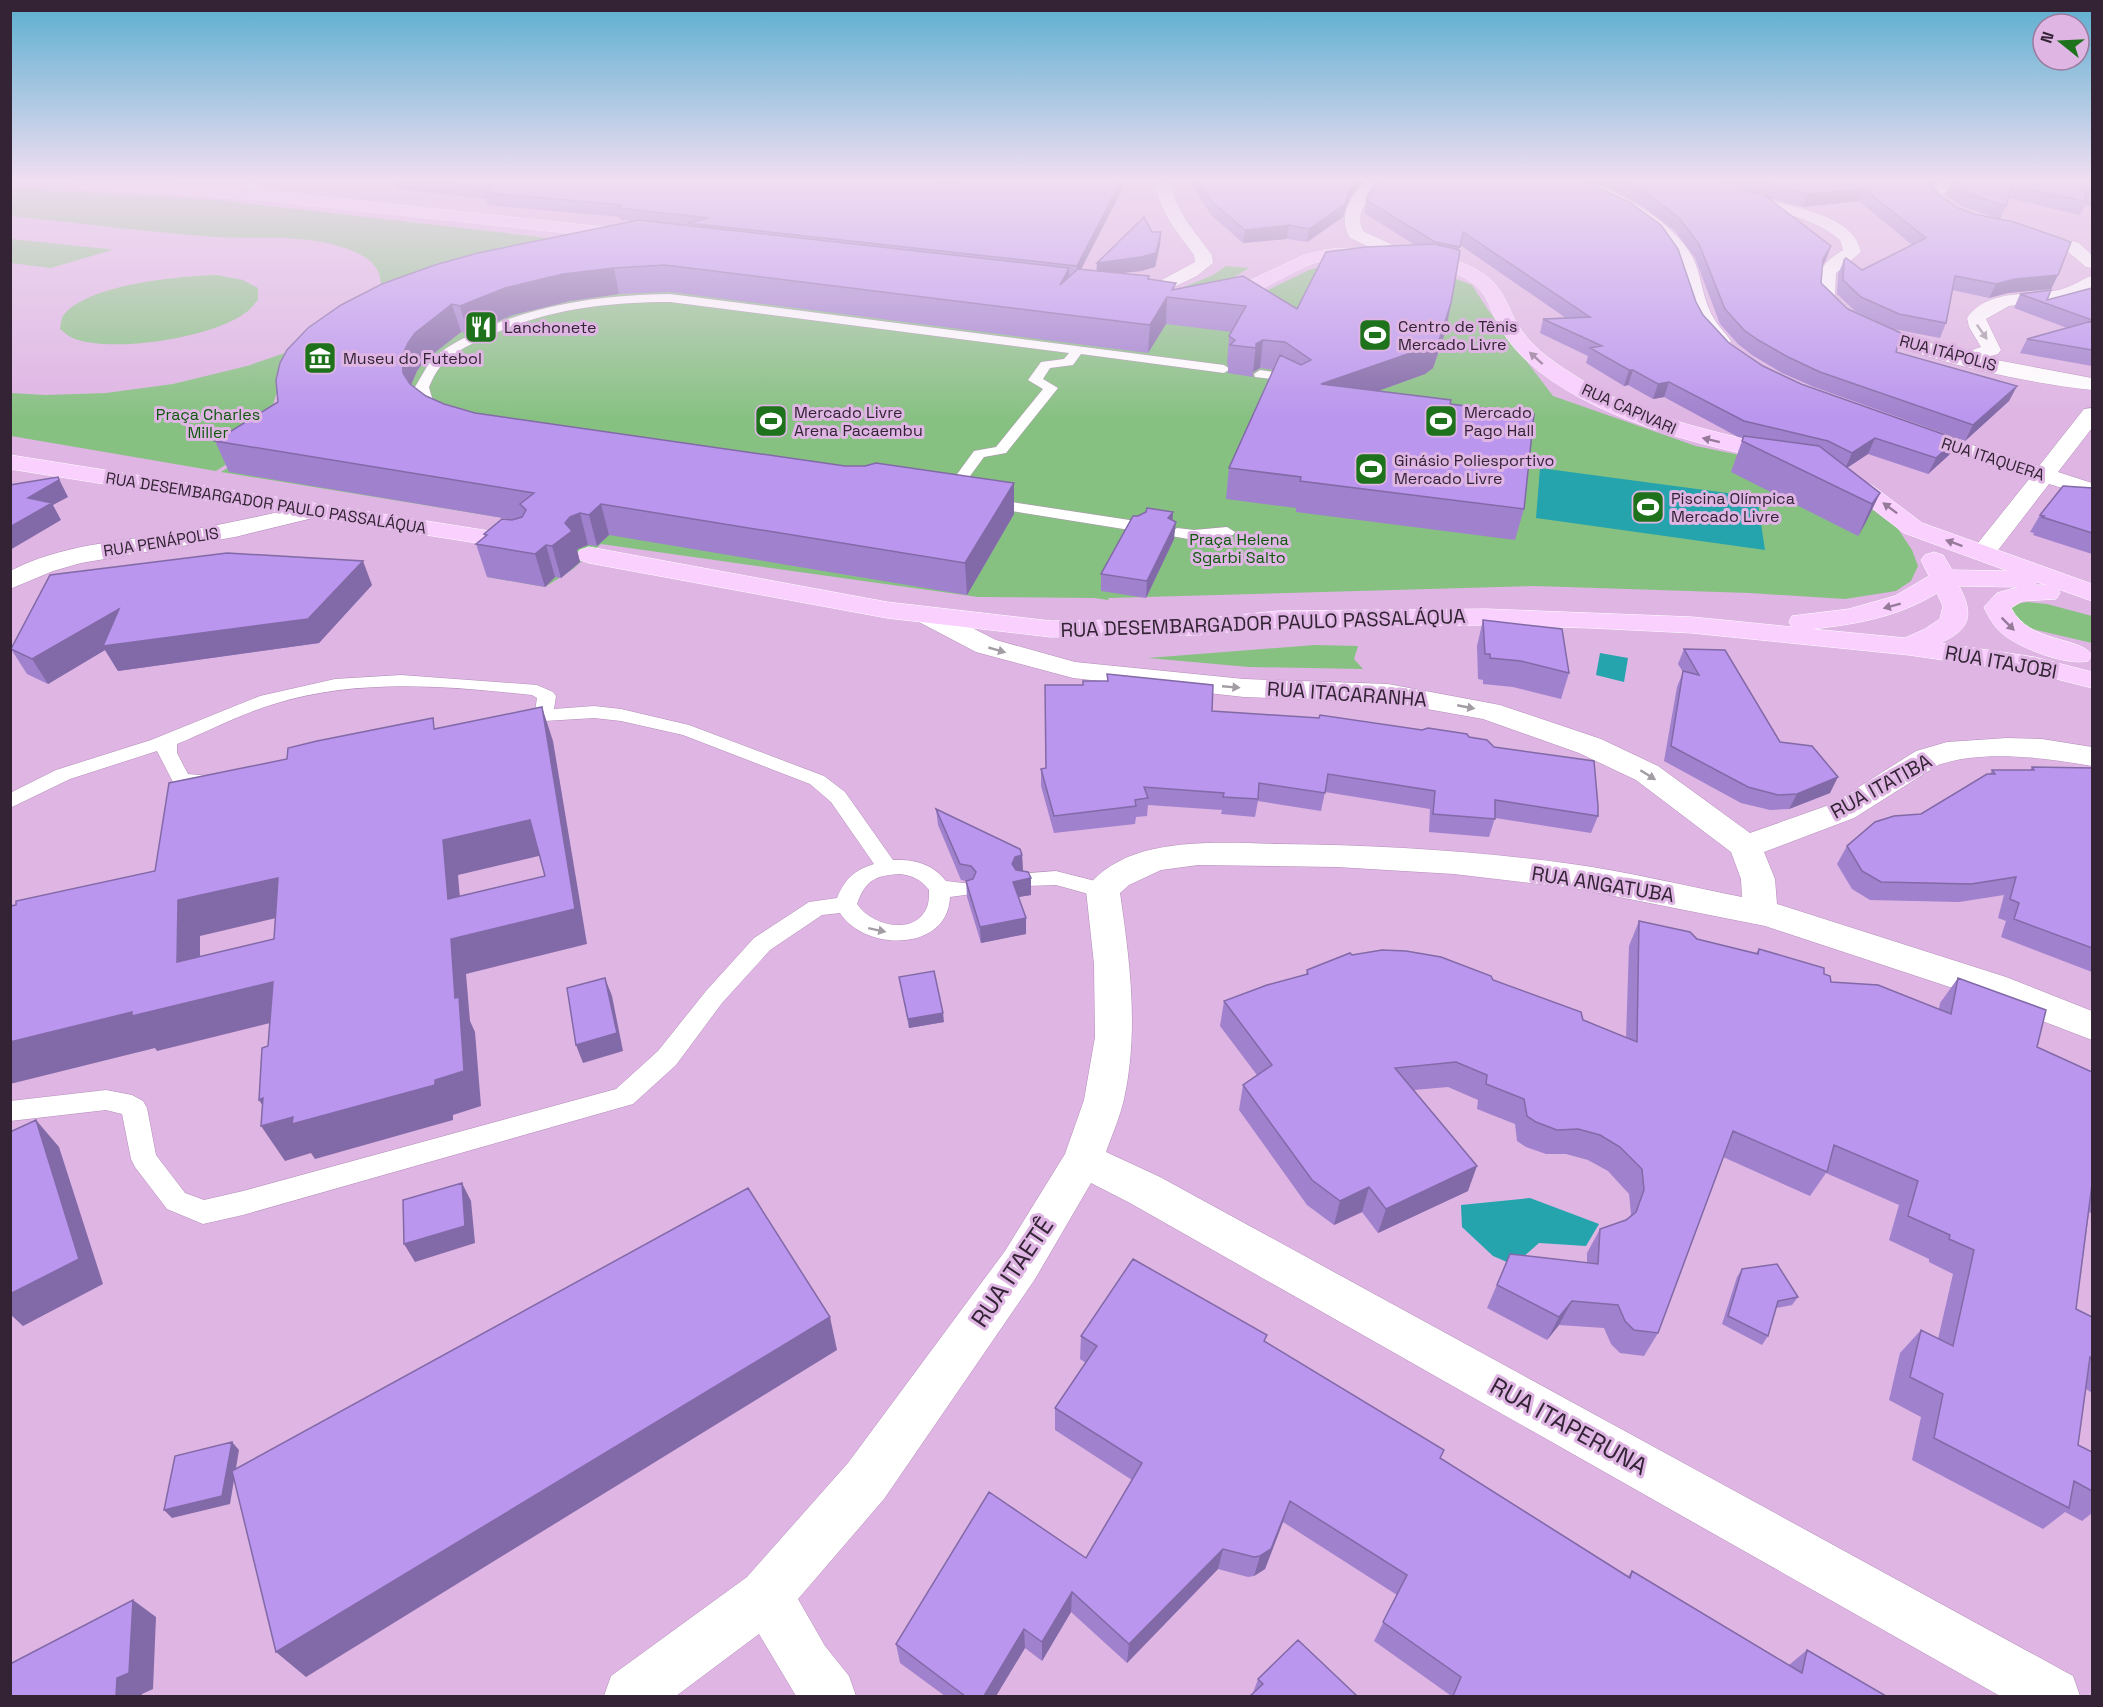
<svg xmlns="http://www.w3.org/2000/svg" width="2103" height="1707" viewBox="0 0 2103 1707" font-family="'Space Grotesk',sans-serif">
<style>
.green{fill:#87c182}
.water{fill:#26a4ad}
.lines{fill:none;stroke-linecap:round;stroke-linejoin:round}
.lane-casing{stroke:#b48db9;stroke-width:1}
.street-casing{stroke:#b48db9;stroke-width:1}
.primary-casing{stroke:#fff;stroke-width:1}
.lane{fill:#fff;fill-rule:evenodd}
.street{fill:#fff;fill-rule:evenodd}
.primary{fill:#fad0ff;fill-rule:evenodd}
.wall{fill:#a081cd}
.shaded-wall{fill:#8269a7}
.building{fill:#ba96ee;stroke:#8269a7;stroke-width:1.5;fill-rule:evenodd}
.oneway{fill:#a39ca4}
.oneway2{fill:#967a9a}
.labels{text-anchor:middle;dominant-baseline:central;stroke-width:6;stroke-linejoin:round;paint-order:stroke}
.far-poi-label{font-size:16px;fill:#332335;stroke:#deb5e3;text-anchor:start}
.far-street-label{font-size:16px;fill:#332335;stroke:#deb5e3}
.far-park-label{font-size:16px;fill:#0e590c;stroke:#deb5e3}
.street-label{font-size:20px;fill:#332335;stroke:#deb5e3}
.near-street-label{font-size:24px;fill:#332335;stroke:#deb5e3}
</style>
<rect width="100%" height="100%" fill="#deb5e3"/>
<path class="green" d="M 11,188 L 217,200 L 583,242 L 277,392 L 261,442 L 216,471 L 11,436 L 11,393 L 46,395 L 106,393 L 173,384 L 247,366 L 294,350 L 381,285 C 381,270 372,260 359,254 C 314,232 263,240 215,237 C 147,232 79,223 11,216 Z
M 11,239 L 108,249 L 112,250 L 51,268 L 11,263 Z
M 1341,261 L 1448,276 L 1472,285 L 1488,310 L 1553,396 L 1696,446 L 1759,459 L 1849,492 L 1898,529 L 1912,550 L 1918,566 L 1911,581 L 1896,591 L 1845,599 L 1750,593 L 1535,586 L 1109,598 L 1108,600 L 1094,598 L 978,597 L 601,544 L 573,569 L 545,587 L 487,577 L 541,524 L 221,472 L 267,443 L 477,281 L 1241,303 L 1309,270 Z
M 1226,266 L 1249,268 L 1229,280 L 1179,289 L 1213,275 Z
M 217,275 L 243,280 L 258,288 L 258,300 C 254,304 250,310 245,313 C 211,338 115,353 75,339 C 69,337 64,332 60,329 C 61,325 61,319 63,316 C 86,284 181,276 217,275 Z
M 2027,602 L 2047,604 L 2092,616 L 2092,643 L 2019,626 L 2005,611 L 2012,605 Z
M 1315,645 L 1358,646 L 1354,659 L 1363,669 L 1249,667 L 1148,658 Z"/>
<path class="water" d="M 1540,468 L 1757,497 L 1765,550 L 1536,518 Z
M 1600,653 L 1628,658 L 1624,682 L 1596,675 Z
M 1530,1198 L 1599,1224 L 1586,1246 L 1539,1243 L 1514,1265 L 1493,1256 L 1462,1227 L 1461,1205 Z"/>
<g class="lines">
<g class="lane-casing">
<path id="lane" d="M 670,294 L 1224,365 L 1230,369 L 1224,373 L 1081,354 L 1073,365 L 1050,368 L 1043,379 L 1058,388 L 1006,453 L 984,457 L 970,476 L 984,487 L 977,498 L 972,499 L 965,495 L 969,488 L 955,477 L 974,451 L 996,447 L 1043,389 L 1028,380 L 1041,362 L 1064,359 L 1069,353 L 670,302 C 604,302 542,310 482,339 C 467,346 450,354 440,367 C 435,373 432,380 429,387 C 433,404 436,404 447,417 L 445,420 L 435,420 L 420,406 L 415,387 C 421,378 425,368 432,360 C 443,348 460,340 474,333 C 537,304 602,295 670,294 Z
M 1260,370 L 1281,373 L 1302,387 L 1295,391 L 1273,379 L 1255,377 L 1254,374 Z
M 985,498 L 1136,521 L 1144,526 L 1136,531 L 980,506 L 977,503 Z
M 1227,527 L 1235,532 L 1233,535 L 1194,540 L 1171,536 L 1169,533 L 1177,528 L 1194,530 Z
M 401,675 L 537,685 L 553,692 L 556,696 L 554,709 L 594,706 L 621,709 L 689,725 L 824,776 L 845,792 L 893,860 C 914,859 933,864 946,881 L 972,884 L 975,889 L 972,894 L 950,897 C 948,952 865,952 840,913 L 822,915 L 770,950 L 722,1003 L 676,1065 L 633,1104 L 243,1215 L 203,1224 L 167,1209 L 135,1167 L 131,1159 L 122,1114 L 106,1110 L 10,1121 L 10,1101 L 106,1090 L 132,1095 L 143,1101 L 147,1108 L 156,1155 L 185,1193 L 204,1200 L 243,1191 L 616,1089 L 658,1051 L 706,991 L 754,938 L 809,902 L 837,898 C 845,879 854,870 874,864 L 831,802 L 810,784 L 683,735 L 621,721 L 594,718 L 544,721 L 516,726 L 509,724 L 507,720 L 509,716 L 535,711 L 537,698 L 532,695 C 446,686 358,678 274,704 C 240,714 209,731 177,744 L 177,753 L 188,774 L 222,777 L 225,781 L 222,785 L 191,787 L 173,782 L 157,751 L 70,779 L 10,808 L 10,793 L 56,770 L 151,740 L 260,696 L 335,679 ZM 900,874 C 913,876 921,879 929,890 C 929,894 929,900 928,904 C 919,936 873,928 857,904 C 865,881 875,875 900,874 Z
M 1056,871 L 1111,885 L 1114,890 L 1111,895 L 1103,898 L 1056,885 L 1025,886 L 1017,884 L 1014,879 L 1017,874 Z"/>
</g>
<g class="street-casing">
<path id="street" d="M 158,179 L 189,179 L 187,182 L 147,191 L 139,186 L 142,183 Z
M 240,179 L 256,179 L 258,194 L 256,197 L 244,197 Z
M 1155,179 L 1171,179 C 1173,210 1195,231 1212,255 L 1213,263 L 1197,276 L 1149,299 L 1143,298 L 1140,294 L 1143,290 L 1195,262 L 1194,255 C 1177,232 1157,209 1155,179 Z
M 1369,179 L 1386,179 C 1374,195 1353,208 1363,231 L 1406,251 L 1409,255 L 1406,259 L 1394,259 L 1350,238 C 1336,215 1352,194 1369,179 Z
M 1558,179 C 1565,179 1574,178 1581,180 C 1618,190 1675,222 1693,258 C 1701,274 1702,294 1710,311 C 1715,323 1724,331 1731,341 L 1728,345 L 1714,345 L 1695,320 L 1680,269 L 1669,247 L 1657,234 L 1626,213 Z
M 1695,179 C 1722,179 1735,190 1760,198 C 1791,207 1854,214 1861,252 L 1836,273 L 1835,295 L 1854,313 L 1892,331 L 1963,353 L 1981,347 L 1969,327 L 1967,318 C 1987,289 2028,296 2059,290 C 2072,287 2083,278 2092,276 L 2092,290 L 2060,300 L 2009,306 L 1986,319 L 2001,350 L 1998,354 L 1986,358 L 2092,378 L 2092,390 C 2020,382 1906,358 1843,322 C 1834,316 1823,305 1817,296 C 1818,270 1821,264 1843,250 L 1840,240 C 1807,212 1758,210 1719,193 C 1711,189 1700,186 1695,179 Z
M 1949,179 L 1969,179 L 1944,193 L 1943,196 L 1955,207 L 1973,214 L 1975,217 L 1973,220 C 1956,225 1937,210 1927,197 L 1932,187 Z
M 2026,227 L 2079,243 L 2092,255 L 2092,268 L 2086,267 L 2067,251 L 2020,236 L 2018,232 Z
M 2092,408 L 2092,428 L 2058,472 L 2092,483 L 2092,497 L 2049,484 L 1992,558 L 1983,561 L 1974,558 L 1970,553 L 2030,478 L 1904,438 L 1901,433 L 1904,428 L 1912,426 L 2039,466 L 2084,409 Z
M 313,504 L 321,506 L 325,511 L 321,516 L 235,537 L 81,563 L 53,571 L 10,589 L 10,571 C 60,545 120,541 174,533 C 221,525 267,515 313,504 Z
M 926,607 L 935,609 L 996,640 L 1075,662 L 1244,679 L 1388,684 L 1500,705 L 1601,739 L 1658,766 L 1750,833 L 1832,804 L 1916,751 L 1947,742 L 2007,738 L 2042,739 L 2092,747 L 2092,766 C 2046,758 1983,749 1938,765 L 1854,818 L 1764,852 L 1775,879 L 1777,904 L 2006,977 L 2092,1011 L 2092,1040 L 1980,997 L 1765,926 L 1574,888 L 1454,874 L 1337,867 L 1198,865 L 1161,870 L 1129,885 L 1120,893 C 1130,962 1139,1031 1124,1099 C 1120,1117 1112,1135 1106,1152 L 1160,1177 L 2073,1676 L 2080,1696 L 2000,1696 L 1130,1203 L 1091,1183 L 1035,1279 L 884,1499 L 798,1599 L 825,1646 L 849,1676 L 856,1696 L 796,1696 L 759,1634 L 676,1696 L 604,1696 L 611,1676 L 747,1577 L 848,1463 L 1005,1251 L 1065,1154 L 1084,1100 L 1095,1037 L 1094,964 L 1086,890 C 1099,868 1129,854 1154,849 C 1196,840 1239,843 1281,844 C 1379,845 1476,851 1572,864 C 1629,872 1686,886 1742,897 L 1741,879 L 1731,852 L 1636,780 L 1579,753 L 1483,719 L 1388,702 L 1244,697 L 1073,678 L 976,652 L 917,621 L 913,615 L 917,609 Z"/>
</g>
<g class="primary-casing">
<path id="primary" d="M 75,179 L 250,189 L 632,230 L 640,235 L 632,240 L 250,199 L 78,188 L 70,183 Z
M 1368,248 C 1406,250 1466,254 1493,282 C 1504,293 1509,309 1516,322 C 1529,345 1550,360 1572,374 C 1638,418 1714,431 1790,450 L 1793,455 L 1790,460 L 1782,462 C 1699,445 1590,419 1526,360 C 1513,348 1502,333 1494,316 C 1490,308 1488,299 1482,292 C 1475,282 1460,275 1448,270 C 1414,258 1352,252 1317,262 C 1287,271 1239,309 1208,301 L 1205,297 L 1208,293 L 1247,282 L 1304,255 L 1332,249 Z
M 10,455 L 521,536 L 530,538 L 533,543 L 530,548 L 521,550 L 10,469 Z
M 1839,469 L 1873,486 L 1922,523 L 2092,584 L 2092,601 L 2058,589 L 2060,593 L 2056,599 L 2022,601 L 2011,608 C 2030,644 2079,636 2092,655 L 2088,661 C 2066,666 2020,648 2003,634 C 1994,627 1989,617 1984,607 L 1997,593 L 2018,587 L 1959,586 C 1974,615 1971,629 1940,643 L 2034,657 L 2092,672 L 2092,688 L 2033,673 L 1909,655 L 1692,633 L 1591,628 L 1486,625 L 1278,627 L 1197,635 L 1051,637 L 887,618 L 589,563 L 580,560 L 576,555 L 580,550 L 589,547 L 887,602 L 1051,621 L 1197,619 L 1278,611 L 1486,609 L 1692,617 L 1792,627 L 1789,622 L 1792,616 L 1849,609 L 1895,596 L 1929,576 L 1921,560 L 1925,555 L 1934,552 L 1943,555 L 1952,570 L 2008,571 L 1904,533 L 1857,496 L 1831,481 L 1827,476 L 1831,471 ZM 2037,582 L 2046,585 L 2035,585 ZM 1937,593 L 1943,606 L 1940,619 L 1925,629 L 1905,638 L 1812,629 C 1857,624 1898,617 1937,593 Z"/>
</g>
<use href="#lane" class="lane"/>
<use href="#street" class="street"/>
<use href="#primary" class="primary"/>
</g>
<path class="wall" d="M 395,179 L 915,179 L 952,183 L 1122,190 L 1081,269 L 1097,271 L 1097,263 L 1152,232 L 1161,232 L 1160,245 L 1155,267 L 1141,271 L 1120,273 L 1149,279 L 1176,289 L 1297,309 L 1415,245 L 1364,213 L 1366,200 L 1696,302 L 1703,315 L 1729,343 L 1763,366 L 1801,384 L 1957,439 L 1949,455 L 1928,474 L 1868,454 L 1847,468 L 1880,493 L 1865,524 L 1858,536 L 1731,472 L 1743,438 L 1738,437 L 1664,397 L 1653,399 L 1628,385 L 1624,386 L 1586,363 L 1588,356 L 1540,333 L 1543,319 L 1566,318 L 1460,245 L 1451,303 L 1446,330 L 1433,368 L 1425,374 L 1378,391 L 1450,404 L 1524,509 L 1515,540 L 1296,512 L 1296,508 L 1226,499 L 1229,468 L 1273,370 L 1260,368 L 1253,372 L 1253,377 L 1228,373 L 1228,365 L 1227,364 L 1229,336 L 1232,332 L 1166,324 L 1148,353 L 670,292 L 619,294 L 570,301 L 513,315 L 468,333 L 461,332 L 424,361 L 417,371 L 411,385 L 426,396 L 444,404 L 475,413 L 845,466 L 1014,483 L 1014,514 L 967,595 L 609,535 L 597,546 L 588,545 L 578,549 L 577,550 L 580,562 L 561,578 L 555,577 L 545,587 L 487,577 L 476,544 L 485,537 L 484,534 L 515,520 L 229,472 L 215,441 L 278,402 L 276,380 L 632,221 L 621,220 L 620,217 L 487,205 L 486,199 L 398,189 Z
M 1191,179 L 1366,179 L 1350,197 L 1343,217 L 1307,242 L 1287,239 L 1243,243 L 1211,215 L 1191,184 Z
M 1584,179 L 1944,179 L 1931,186 L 1943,198 L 1958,208 L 1974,214 L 1999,219 L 1961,206 L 1946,195 L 1951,182 L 2092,179 L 2092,207 L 2085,205 L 2080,215 L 2008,198 L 2006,206 L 2000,219 L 2058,275 L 2051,289 L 2008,293 L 1989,298 L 1952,290 L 1946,323 L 1940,338 L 1893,329 L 1855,311 L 1837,294 L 1838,274 L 1844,260 L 1862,270 L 1912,245 L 1859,201 L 1803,207 L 1772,199 L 1771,200 L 1826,260 L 1822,266 L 1821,283 L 1848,309 L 1896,352 L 2017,386 L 2009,401 L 1965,441 L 1814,387 L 1782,373 L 1752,355 L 1738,344 L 1720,324 L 1695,258 L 1675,231 L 1645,208 L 1612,189 Z
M 2092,288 L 2092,366 L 2020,353 L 2027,339 L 2067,328 L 2014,308 L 2020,294 L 2047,300 Z
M 2092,488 L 2092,554 L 2033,535 L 2034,533 L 2030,532 L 2040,515 L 2090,489 Z
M 1172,520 L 1174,539 L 1146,598 L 1101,591 L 1101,574 Z
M 372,585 L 319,643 L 118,671 L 105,650 L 48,684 L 27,674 L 11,649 Z
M 1483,620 L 1569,673 L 1561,699 L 1513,687 L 1483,684 L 1483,680 L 1478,679 L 1477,646 Z
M 1684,649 L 1780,742 L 1830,793 L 1789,809 L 1770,810 L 1741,803 L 1664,761 L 1677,687 L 1683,672 L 1678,664 Z
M 1107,674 L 1212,711 L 1469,737 L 1494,747 L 1598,816 L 1591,833 L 1495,818 L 1489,837 L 1429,832 L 1430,809 L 1325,792 L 1321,811 L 1258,801 L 1255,817 L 1221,814 L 1222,810 L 1148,805 L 1147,816 L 1136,817 L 1135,824 L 1054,833 L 1041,786 L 1041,769 L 1046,768 L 1107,681 Z
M 2032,767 L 2092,768 L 2092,972 L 2001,937 L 2006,921 L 1998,918 L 2004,895 L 1959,902 L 1870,900 L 1852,889 L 1837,864 L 1847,846 L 1921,814 L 1990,774 L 1992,770 L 2030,770 Z
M 936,809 L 1022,855 L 1023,871 L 1031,895 L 1018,897 L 1026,918 L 1026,934 L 981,943 L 967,897 L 966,881 L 961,880 L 938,825 Z
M 1639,921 L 1697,939 L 1756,953 L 1759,949 L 1824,974 L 1831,982 L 1939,1009 L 1940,1003 L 1958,978 L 2037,1047 L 2092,1072 L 2092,1214 L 2089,1212 L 2076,1309 L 2092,1317 L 2092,1393 L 2086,1389 L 2078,1445 L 2092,1452 L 2092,1513 L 2082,1521 L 2065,1512 L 2043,1529 L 1912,1460 L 1921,1417 L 1889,1400 L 1900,1353 L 1921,1330 L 1938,1339 L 1953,1274 L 1929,1262 L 1929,1259 L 1889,1240 L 1899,1205 L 1826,1173 L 1810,1196 L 1723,1157 L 1658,1333 L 1644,1356 L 1620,1353 L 1611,1344 L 1604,1328 L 1559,1325 L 1547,1340 L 1487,1308 L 1510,1254 L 1587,1263 L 1587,1253 L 1600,1229 L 1626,1220 L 1630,1217 L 1631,1214 L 1629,1194 L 1608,1171 L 1588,1160 L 1566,1154 L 1546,1154 L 1526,1147 L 1517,1141 L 1515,1124 L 1477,1109 L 1478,1100 L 1448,1087 L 1414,1090 L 1468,1191 L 1378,1233 L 1362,1212 L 1334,1225 L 1307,1205 L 1239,1110 L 1243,1085 L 1257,1075 L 1220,1026 L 1224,1001 L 1306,975 L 1307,970 L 1352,955 L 1493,980 L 1626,1038 L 1629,946 Z
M 899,977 L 944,1022 L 909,1028 Z
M 1742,1269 L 1798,1297 L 1792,1305 L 1776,1308 L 1768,1336 L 1762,1345 L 1722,1324 L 1737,1277 Z
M 1081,1336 L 1266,1342 L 1441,1458 L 1628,1576 L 1632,1571 L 1789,1665 L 1807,1650 L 1886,1696 L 1449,1696 L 1450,1695 L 1374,1641 L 1397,1595 L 1283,1522 L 1265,1569 L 1254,1576 L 1248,1577 L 1218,1569 L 1127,1663 L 1071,1612 L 1042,1661 L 1025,1648 L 996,1696 L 945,1696 L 900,1663 L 896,1644 L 1086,1558 L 1132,1480 L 1055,1430 L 1055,1408 L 1086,1363 L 1080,1359 Z
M 1258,1679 L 1357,1696 L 1253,1693 Z"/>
<path class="shaded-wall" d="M 1122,179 L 1122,190 L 1076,279 L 1077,266 Z
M 1356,179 L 1366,179 L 1350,197 L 1343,217 L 1307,242 L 1309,229 Z
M 1933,179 L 1944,179 L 1931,185 Z
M 1864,189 L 1859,201 L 1803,207 L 1808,194 Z
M 1289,225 L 1287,239 L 1243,243 L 1245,230 Z
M 1161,232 L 1160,245 L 1155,267 L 1141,271 L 1096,276 L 1097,263 Z
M 1831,246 L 1826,260 L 1818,273 L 1823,259 Z
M 614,268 L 619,294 L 570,301 L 513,315 L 468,333 L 460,306 L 505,288 L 563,274 Z
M 1069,268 L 1069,294 L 1060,285 Z
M 2058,275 L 2051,289 L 2008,293 L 1989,298 L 1996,284 L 2015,279 Z
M 1167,297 L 1166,324 L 1148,353 L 1150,325 Z
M 1451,303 L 1446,330 L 1433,368 L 1425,374 L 1317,413 L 1321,384 Z
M 452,304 L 461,332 L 424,361 L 417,371 L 411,385 L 403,373 L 402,356 L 408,343 L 415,333 Z
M 1263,340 L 1260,368 L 1253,372 L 1256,344 Z
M 1629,370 L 1633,370 L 1628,385 L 1624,386 Z
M 1669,382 L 1664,397 L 1653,399 L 1658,384 Z
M 2017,386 L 2009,401 L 1965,441 L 1973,425 Z
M 1875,438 L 1868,454 L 1845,469 L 1852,453 Z
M 1957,439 L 1949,455 L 1928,474 L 1936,458 Z
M 58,477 L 68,497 L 53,505 L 61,520 L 10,550 L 10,527 L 28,498 Z
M 1014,483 L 1014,514 L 967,595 L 965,563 Z
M 1880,493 L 1865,524 L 1858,536 L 1872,504 Z
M 601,504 L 609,535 L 597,546 L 589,515 Z
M 1173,512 L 1172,529 L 1168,518 Z
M 580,513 L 588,545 L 578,549 L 577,550 L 580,562 L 561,578 L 552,546 L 570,517 Z
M 1176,522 L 1174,539 L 1146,598 L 1147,581 Z
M 546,545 L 555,577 L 545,587 L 535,554 Z
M 363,561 L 372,585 L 319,643 L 118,671 L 105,650 L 48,684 L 32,659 L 119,609 Z
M 542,707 L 553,741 L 587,944 L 466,974 L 470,1021 L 475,1032 L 481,1106 L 453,1115 L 453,1120 L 315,1159 L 311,1153 L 285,1161 L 261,1126 L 274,1123 L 259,1100 L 263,1098 L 435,1080 L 451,939 L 575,909 Z
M 1838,777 L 1830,793 L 1789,809 L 1797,794 Z
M 530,820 L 543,855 L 458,875 L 463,934 L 448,899 L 443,840 Z
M 1022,855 L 1023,871 L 1015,873 L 1012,864 L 1015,857 Z
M 278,878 L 297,913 L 200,936 L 200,998 L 177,962 L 178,900 Z
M 1031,878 L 1031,895 L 1013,898 L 1013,882 Z
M 1026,918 L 1026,934 L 981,943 L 980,927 Z
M 605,978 L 612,996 L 623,1051 L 583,1063 L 576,1045 Z
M 273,982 L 294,1017 L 157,1051 L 155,1048 L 10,1084 L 10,1042 L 132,1012 Z
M 943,1013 L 944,1022 L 909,1028 L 908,1019 Z
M 36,1120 L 59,1147 L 103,1284 L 23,1326 L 10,1314 L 10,1294 Z
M 1477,1166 L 1468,1191 L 1378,1233 L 1386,1209 Z
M 462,1183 L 471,1201 L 475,1243 L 415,1262 L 404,1244 Z
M 1369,1187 L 1362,1212 L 1334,1225 L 1340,1201 Z
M 1572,1301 L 1559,1325 L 1547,1340 L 1559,1317 Z
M 830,1317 L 837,1350 L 306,1677 L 276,1652 Z
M 232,1442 L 239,1450 L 230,1504 L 172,1518 L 164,1510 Z
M 1290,1501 L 1283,1522 L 1265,1569 L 1254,1576 L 1260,1556 Z
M 1223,1549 L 1218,1569 L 1127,1663 L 1129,1644 Z
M 1072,1592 L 1071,1612 L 1042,1661 L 1042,1642 Z
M 133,1600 L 156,1617 L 153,1689 L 142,1694 L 142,1696 L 116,1696 L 117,1678 Z
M 1024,1629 L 1025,1648 L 996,1696 L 984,1696 Z"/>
<path class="building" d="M 407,179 L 915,179 L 952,183 L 968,179 L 1122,179 L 1077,266 L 687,223 L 709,218 L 618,208 L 623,205 L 484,193 L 493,188 Z
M 1197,179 L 1356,179 L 1352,184 L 1345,204 L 1309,229 L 1289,225 L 1245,230 L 1212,202 Z
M 1380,179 L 1579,179 L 1629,202 L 1661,225 L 1678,249 L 1696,302 L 1703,315 L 1729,343 L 1763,366 L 1801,384 L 1957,439 L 1936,458 L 1875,438 L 1852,453 L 1828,441 L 1744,421 L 1669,382 L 1658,384 L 1633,370 L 1629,370 L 1590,348 L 1602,346 L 1543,319 L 1590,317 L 1463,232 L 1460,247 L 1435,242 L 1366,200 L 1370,191 Z
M 1620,179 L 1716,179 L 1772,198 L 1768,198 L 1831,246 L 1823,259 L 1821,283 L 1848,309 L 1901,333 L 1896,352 L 2017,386 L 1973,425 L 1820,372 L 1788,357 L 1758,340 L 1744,330 L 1725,309 L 1699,244 L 1679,218 L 1649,195 Z
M 1755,179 L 1933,179 L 1931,186 L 1943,198 L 1958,208 L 1974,214 L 2014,222 L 2071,242 L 2058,275 L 2015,279 L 1996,284 L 1955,276 L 1946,323 L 1899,314 L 1861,297 L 1843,280 L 1844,260 L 1846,258 L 1862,270 L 1926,238 L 1864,189 L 1808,194 L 1765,183 Z
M 1957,179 L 2092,179 L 2092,193 L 2084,191 L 2087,202 L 2012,185 L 2006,206 L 1966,193 L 1951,182 Z
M 1144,217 L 1152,232 L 1161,232 L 1156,253 L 1141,257 L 1097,263 Z
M 639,220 L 1069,268 L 1060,285 L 1078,269 L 1149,276 L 1148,279 L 1176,283 L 1172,290 L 1243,276 L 1297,309 L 1326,252 L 1366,247 L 1434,244 L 1456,249 L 1460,251 L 1451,303 L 1439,340 L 1431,346 L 1321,384 L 1451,400 L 1450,404 L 1534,414 L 1524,509 L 1300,481 L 1301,477 L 1229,468 L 1280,355 L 1301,365 L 1311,360 L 1285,342 L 1263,340 L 1256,344 L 1256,348 L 1230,345 L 1235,340 L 1229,336 L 1246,306 L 1167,297 L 1150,325 L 665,265 L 614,268 L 563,274 L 505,288 L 460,306 L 452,304 L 415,333 L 408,343 L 402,356 L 403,373 L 410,384 L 426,396 L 444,404 L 475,413 L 845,466 L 865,466 L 876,463 L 1014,483 L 965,563 L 601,504 L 589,515 L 580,513 L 570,517 L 565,523 L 572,531 L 552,546 L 546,545 L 535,554 L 476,544 L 487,535 L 484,534 L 502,519 L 512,520 L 522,517 L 526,510 L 520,504 L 534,493 L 215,441 L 278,402 L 276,380 L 280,363 L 287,350 L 308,328 L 341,305 L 382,284 L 435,265 L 478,253 Z
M 2092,288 L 2092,320 L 2020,294 L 2051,290 L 2047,300 Z
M 2092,321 L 2092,350 L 2027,339 Z
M 1744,436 L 1819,446 L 1880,493 L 1872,504 L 1742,441 Z
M 58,477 L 59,480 L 28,498 L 52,503 L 10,527 L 10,485 Z
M 2063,486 L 2092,488 L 2092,533 L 2042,517 L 2044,516 L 2040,515 Z
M 1147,508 L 1173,512 L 1168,518 L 1176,522 L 1147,581 L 1101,574 L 1133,516 L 1138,516 L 1146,512 Z
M 227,553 L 363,561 L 308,619 L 103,646 L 119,609 L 32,659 L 11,649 L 50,575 Z
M 1483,620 L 1562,629 L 1569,673 L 1521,661 L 1490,658 L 1490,654 L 1485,654 Z
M 1684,649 L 1725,650 L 1780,742 L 1812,746 L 1838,777 L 1797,794 L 1778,795 L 1748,787 L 1671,746 L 1683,671 L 1699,675 Z
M 1107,674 L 1213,685 L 1212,711 L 1319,718 L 1320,715 L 1422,730 L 1428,728 L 1467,734 L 1469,737 L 1487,740 L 1494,747 L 1594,761 L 1598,806 L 1598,816 L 1495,800 L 1495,819 L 1433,814 L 1435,791 L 1328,774 L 1325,793 L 1259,783 L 1258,799 L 1223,797 L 1224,793 L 1144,787 L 1148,798 L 1135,800 L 1136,806 L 1054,816 L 1041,769 L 1046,768 L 1045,685 L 1083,685 L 1083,681 L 1108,681 Z
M 542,707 L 575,909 L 451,939 L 455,998 L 459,997 L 464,1071 L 435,1080 L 435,1085 L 292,1124 L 293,1117 L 261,1126 L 263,1098 L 259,1100 L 262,1048 L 268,1046 L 273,982 L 132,1016 L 132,1012 L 10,1042 L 10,906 L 16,905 L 16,901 L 155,871 L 169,783 L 287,759 L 288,748 L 317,741 L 433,718 L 434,729 ZM 530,820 L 545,876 L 448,899 L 443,840 ZM 278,878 L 274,939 L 177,962 L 178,900 Z
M 2032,767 L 2092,768 L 2092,948 L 2014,919 L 2019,903 L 2010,899 L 2016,877 L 1971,884 L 1881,882 L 1862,871 L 1847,846 L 1875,822 L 1894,816 L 1921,814 L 1987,774 L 1995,774 L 1992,770 L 2034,770 Z
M 936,809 L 1020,849 L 1022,855 L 1015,857 L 1012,864 L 1016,870 L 1028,872 L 1031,878 L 1013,882 L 1026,918 L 980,927 L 966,881 L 973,879 L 976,872 L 971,866 L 960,864 Z
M 1639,921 L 1690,932 L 1697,939 L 1758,954 L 1759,949 L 1824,968 L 1824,974 L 1830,976 L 1831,982 L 1878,985 L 1951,1014 L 1958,978 L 2046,1010 L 2037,1047 L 2092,1072 L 2092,1184 L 2076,1309 L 2092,1317 L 2092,1358 L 2090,1357 L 2078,1445 L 2092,1452 L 2092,1491 L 2074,1481 L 2069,1508 L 1934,1438 L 1943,1394 L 1910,1377 L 1921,1330 L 1953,1346 L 1974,1250 L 1949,1239 L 1950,1235 L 1908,1216 L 1918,1181 L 1834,1145 L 1827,1172 L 1733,1131 L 1658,1333 L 1634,1330 L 1625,1321 L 1618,1305 L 1572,1301 L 1559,1317 L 1497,1285 L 1510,1254 L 1598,1264 L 1600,1229 L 1626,1220 L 1636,1212 L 1644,1190 L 1642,1169 L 1620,1147 L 1600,1135 L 1578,1129 L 1557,1130 L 1536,1122 L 1527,1116 L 1524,1099 L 1486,1084 L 1487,1075 L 1456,1062 L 1395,1068 L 1477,1166 L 1386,1209 L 1369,1187 L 1340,1201 L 1312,1180 L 1243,1085 L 1272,1065 L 1224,1001 L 1267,985 L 1308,974 L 1307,970 L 1350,953 L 1352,955 L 1382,950 L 1406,951 L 1441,957 L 1491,976 L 1493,980 L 1581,1012 L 1583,1020 L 1637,1042 Z
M 934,971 L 943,1013 L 908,1019 L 899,977 Z
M 605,978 L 617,1033 L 576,1045 L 567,988 Z
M 36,1120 L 79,1259 L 10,1294 L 10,1132 Z
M 462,1183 L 465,1226 L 404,1244 L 403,1200 Z
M 748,1188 L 830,1317 L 276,1652 L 232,1471 Z
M 1133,1259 L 1267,1335 L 1264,1341 L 1444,1450 L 1440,1458 L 1630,1578 L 1632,1571 L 1802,1673 L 1807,1650 L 1886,1696 L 1453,1696 L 1461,1677 L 1383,1622 L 1407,1575 L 1290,1501 L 1271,1549 L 1260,1556 L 1254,1557 L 1223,1549 L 1129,1644 L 1072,1592 L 1042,1642 L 1024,1629 L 984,1696 L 965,1696 L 896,1644 L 989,1492 L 1086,1558 L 1142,1463 L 1055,1408 L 1097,1346 L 1081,1336 Z
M 1777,1264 L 1798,1297 L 1778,1301 L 1768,1336 L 1728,1316 L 1742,1269 Z
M 232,1442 L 222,1496 L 164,1510 L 175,1456 Z
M 133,1600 L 129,1673 L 117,1678 L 116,1696 L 10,1696 L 10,1664 Z
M 1298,1640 L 1357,1696 L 1250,1696 L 1263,1684 L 1258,1679 Z"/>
<defs><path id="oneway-solid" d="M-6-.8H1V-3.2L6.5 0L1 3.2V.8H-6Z" transform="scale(1.5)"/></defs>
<g class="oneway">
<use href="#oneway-solid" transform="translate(1982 332) rotate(55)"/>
<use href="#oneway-solid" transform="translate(997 650) rotate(16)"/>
<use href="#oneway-solid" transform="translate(1231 687) rotate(5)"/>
<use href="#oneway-solid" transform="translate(1466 707) rotate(11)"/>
<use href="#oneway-solid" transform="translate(1648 775) rotate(32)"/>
<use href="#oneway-solid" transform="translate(877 930) rotate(12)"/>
</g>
<g class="oneway2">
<use href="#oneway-solid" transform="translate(1536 358) rotate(-138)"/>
<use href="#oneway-solid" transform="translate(1711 440) rotate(-166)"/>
<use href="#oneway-solid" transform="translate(1890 508) rotate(-143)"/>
<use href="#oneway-solid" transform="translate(1954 543) rotate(-160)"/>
<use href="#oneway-solid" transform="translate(1892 606) rotate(165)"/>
<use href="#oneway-solid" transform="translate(2008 624) rotate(45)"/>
</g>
<linearGradient id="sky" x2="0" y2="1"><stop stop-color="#5aaed0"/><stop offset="0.43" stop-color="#f0def2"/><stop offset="1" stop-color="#f0def2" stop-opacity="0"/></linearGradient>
<rect width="2103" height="418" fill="url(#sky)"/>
<defs>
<g id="restaurant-square" transform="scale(1.725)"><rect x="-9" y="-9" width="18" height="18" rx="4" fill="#1e721b" stroke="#deb5e3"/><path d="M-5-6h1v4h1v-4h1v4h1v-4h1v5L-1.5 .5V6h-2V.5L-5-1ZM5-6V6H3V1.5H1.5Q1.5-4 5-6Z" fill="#fff"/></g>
<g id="stadium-square" transform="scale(1.725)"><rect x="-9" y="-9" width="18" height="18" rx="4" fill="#1e721b" stroke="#deb5e3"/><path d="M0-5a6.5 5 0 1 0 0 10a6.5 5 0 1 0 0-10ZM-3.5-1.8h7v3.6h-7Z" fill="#fff"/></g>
<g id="museum-square" transform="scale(1.725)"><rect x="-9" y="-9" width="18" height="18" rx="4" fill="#1e721b" stroke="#deb5e3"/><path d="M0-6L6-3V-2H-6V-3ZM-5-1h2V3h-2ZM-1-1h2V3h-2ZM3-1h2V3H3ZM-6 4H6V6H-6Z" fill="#fff"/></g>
</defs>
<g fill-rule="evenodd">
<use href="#restaurant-square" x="481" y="327"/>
<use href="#stadium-square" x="1375" y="335"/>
<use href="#museum-square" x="320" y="358"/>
<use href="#stadium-square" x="771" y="421"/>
<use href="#stadium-square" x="1441" y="421"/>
<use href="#stadium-square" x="1371" y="469"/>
<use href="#stadium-square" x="1648" y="507"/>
</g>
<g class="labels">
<g class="far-poi-label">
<text x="1398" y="326">Centro de Tênis<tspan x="1398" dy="18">Mercado Livre</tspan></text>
<text x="504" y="327">Lanchonete</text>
<text x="343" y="358">Museu do Futebol</text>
<text x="794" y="412">Mercado Livre<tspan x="794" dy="18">Arena Pacaembu</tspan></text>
<text x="1464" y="412">Mercado<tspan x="1464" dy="18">Pago Hall</tspan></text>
<text x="1394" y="460">Ginásio Poliesportivo<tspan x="1394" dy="18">Mercado Livre</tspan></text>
<text x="1671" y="498">Piscina Olímpica<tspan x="1671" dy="18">Mercado Livre</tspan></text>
</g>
<g class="far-street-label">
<text transform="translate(1948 353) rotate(15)">RUA ITÁPOLIS</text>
<text transform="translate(1629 409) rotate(24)">RUA CAPIVARI</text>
<text transform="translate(1993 459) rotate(18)">RUA ITAQUERA</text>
<text transform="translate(266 503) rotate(9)">RUA DESEMBARGADOR PAULO PASSALÁQUA</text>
<text transform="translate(161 542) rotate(-9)">RUA PENÁPOLIS</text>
</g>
<g class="far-park-label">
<text x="208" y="414">Praça Charles<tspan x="208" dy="18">Miller</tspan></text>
<text x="1239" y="539">Praça Helena<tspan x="1239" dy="18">Sgarbi Salto</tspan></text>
</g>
<g class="street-label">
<text transform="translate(1263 623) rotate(-2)">RUA DESEMBARGADOR PAULO PASSALÁQUA</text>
<text transform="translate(2001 662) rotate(10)">RUA ITAJOBI</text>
<text transform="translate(1347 694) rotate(4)">RUA ITACARANHA</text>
<text transform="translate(1881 786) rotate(-29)">RUA ITATIBA</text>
<text transform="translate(1603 884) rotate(9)">RUA ANGATUBA</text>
</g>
<g class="near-street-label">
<text transform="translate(1012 1272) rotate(-56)">RUA ITAETÊ</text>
<text transform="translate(1569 1426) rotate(29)">RUA ITAPERUNA</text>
</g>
</g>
<rect width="2103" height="1707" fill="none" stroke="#332335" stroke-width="24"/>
<g transform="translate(2061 42) rotate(288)"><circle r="28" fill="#deb5e3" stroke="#9a7b9d" stroke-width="1.5"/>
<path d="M0-4.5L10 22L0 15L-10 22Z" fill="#1e721b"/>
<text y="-9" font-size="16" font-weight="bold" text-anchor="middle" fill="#332335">N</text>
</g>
</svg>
